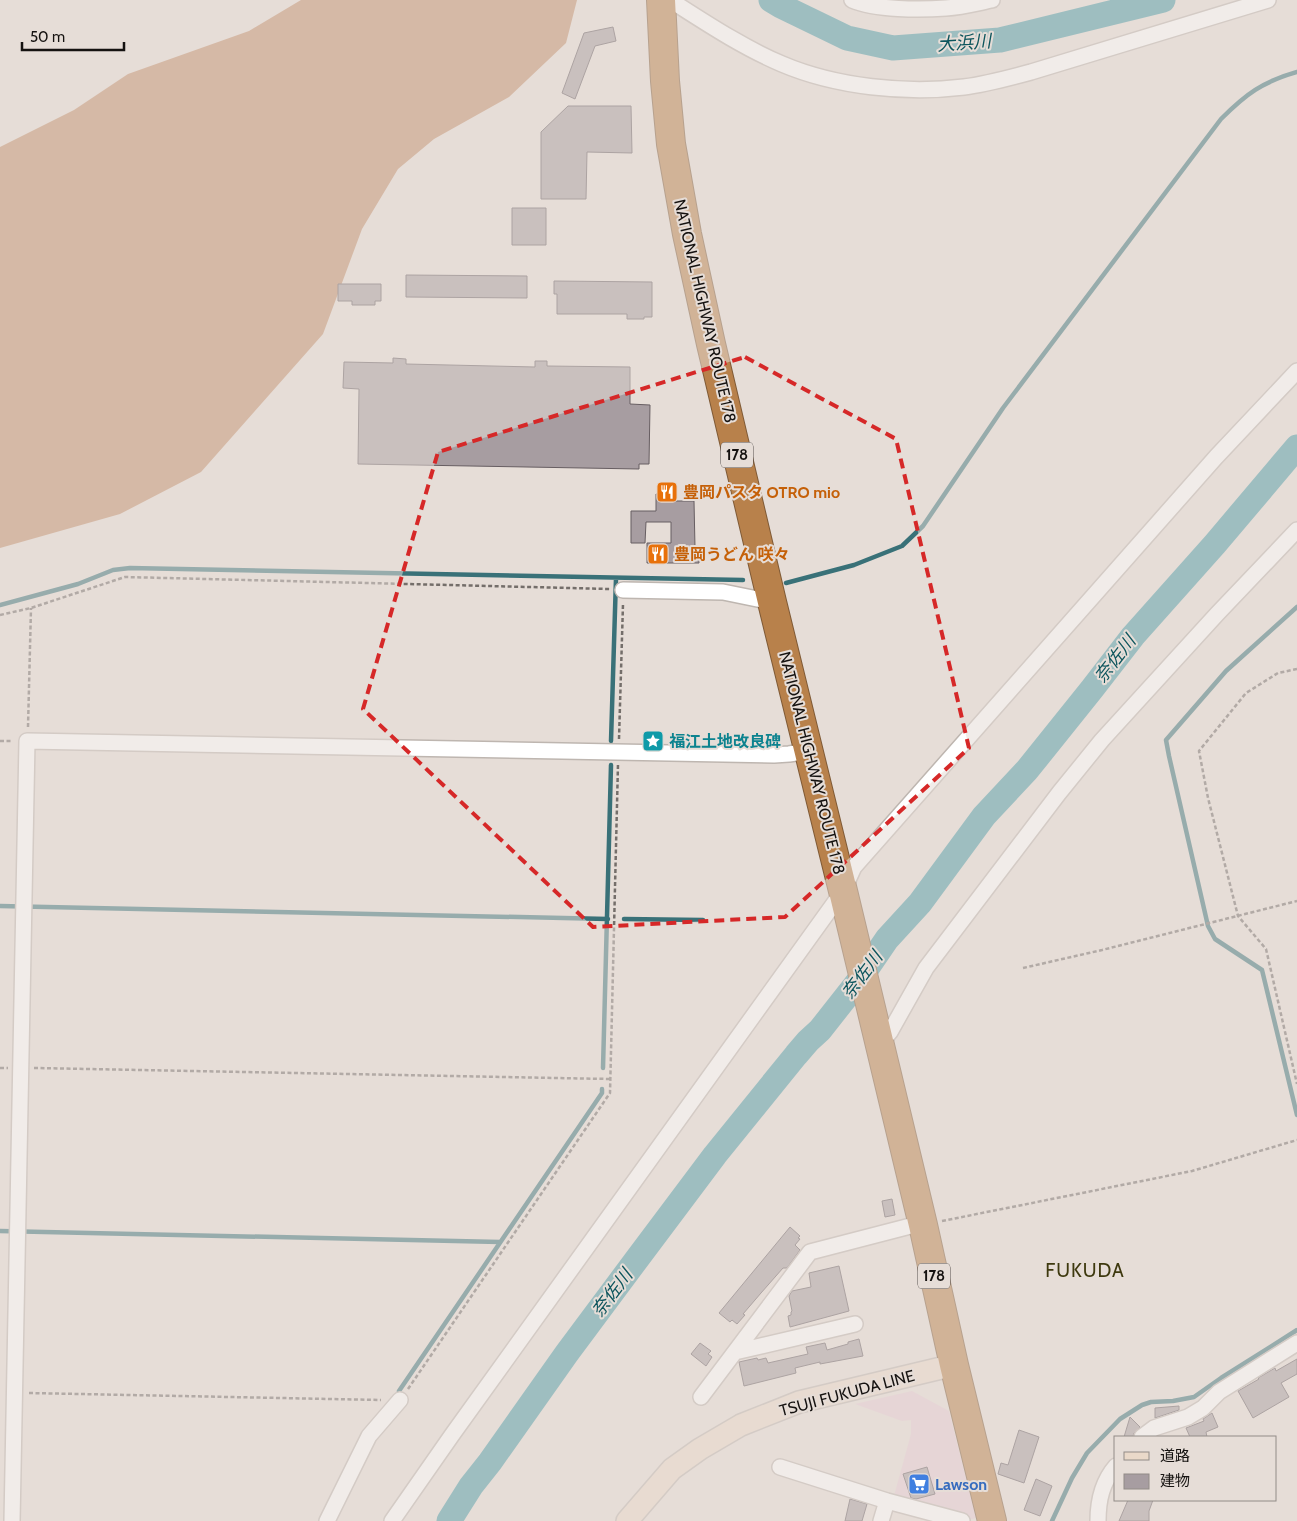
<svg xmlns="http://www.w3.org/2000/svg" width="1297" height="1521" viewBox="0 0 1297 1521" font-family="Cabin,'Noto Sans JP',sans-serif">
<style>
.commercial{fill:#e6cdd6}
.forest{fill:#c28e6a}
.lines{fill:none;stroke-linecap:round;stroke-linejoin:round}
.stream{stroke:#397178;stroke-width:4.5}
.river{stroke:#489aa5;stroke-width:25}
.building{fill:#a79da1;stroke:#675e62}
.street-casing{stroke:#beb6b0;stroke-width:18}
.secondary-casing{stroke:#beb6b0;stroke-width:24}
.highway-casing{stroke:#7f5a36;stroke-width:30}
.path{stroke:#746e6a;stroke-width:2.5;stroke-dasharray:4 2.5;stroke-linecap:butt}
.street{stroke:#fff;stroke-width:15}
.secondary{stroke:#ead9c9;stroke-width:21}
.highway{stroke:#b8814b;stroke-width:28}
.marked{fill:none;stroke:#d62828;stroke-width:4;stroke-dasharray:10 6;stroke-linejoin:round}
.labels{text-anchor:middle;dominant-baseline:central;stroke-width:4;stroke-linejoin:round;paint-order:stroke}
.shield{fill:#e6ddd7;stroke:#544f4c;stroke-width:1}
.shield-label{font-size:15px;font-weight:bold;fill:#151210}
.street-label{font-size:16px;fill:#151210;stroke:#e6ddd7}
.food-label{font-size:16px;font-weight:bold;fill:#c56008;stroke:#e6ddd7;text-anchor:start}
.culture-label{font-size:16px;font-weight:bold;fill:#0d838f;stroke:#e6ddd7;text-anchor:start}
.shop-label{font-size:16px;font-weight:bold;fill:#366cbe;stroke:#e6ddd7;text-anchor:start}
.water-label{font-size:18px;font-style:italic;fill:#0d555d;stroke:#e6ddd7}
.quarter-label{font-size:19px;letter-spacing:1px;fill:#3e390f;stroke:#e6ddd7}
</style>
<rect width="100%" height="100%" fill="#e6ddd7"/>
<path class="commercial" d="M 912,1391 L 949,1411 L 976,1518 L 968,1520 L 894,1496 L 911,1434 L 911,1420 L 902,1421 L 855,1404 Z"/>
<path class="forest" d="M 301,0 L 577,0 L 566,43 L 509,97 L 434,139 L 398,169 L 362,229 L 323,334 L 201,472 L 120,514 L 0,548 L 0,147 L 74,110 L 128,74 L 249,31 Z"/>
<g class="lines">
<path class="stream" d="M 786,583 L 854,565 L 902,546 L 923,526 L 1003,408 L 1221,119 C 1246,94 1262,82 1297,72
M 0,605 L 78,584 L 113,570 L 130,568 L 743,580
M 1297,607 L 1226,671 L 1166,740 L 1169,756 L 1208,926 L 1215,939 L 1262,970 L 1297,1115
M 611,741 L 616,578
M 0,906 L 608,919
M 624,919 L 703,920
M 603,1068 L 611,765
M 0,1231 L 500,1242
M 399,1391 L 602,1093 L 602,1089
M 1052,1521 L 1072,1478 L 1087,1453 L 1120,1419 L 1142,1405 L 1151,1402 L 1173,1401 L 1194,1397 L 1221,1378 L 1297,1330"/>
<path class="river" d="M 771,0 L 781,6 L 847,38 L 893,48 L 1000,40 L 1163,0
M 449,1521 L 471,1486 L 490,1462 L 567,1353 L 637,1259 L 715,1155 L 796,1055 L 808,1041 L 820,1030 L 857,983 L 887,939 L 920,903 L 984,816 L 1027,770 L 1092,689 L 1133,636 L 1215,544 L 1297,447"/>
</g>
<path class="building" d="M 613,27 L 616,41 L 595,46 L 575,99 L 562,93 L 584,33 Z
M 568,106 L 631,106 L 632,153 L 587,152 L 586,199 L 541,199 L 541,132 Z
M 512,208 L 546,208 L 546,245 L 512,245 Z
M 406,275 L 527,276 L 527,298 L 406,297 Z
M 554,281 L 652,282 L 652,317 L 644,317 L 644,319 L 627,319 L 627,314 L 557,314 L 557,294 L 554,294 Z
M 338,284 L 381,284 L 381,301 L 375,301 L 375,305 L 352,305 L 352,301 L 338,301 Z
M 393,358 L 406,359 L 406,364 L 535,367 L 535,361 L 547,361 L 547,366 L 630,367 L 630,404 L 650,405 L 649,464 L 639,464 L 639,469 L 358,464 L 359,389 L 343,388 L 344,362 L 393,363 Z
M 660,486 L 675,486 L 675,501 L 694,501 L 695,548 L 699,548 L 699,563 L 647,563 L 647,543 L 671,543 L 671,522 L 646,522 L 645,543 L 631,543 L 631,511 L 656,511 L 656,494 L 660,494 Z
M 892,1199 L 895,1215 L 885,1217 L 882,1201 Z
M 790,1227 L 800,1236 L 798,1238 L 800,1239 L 795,1245 L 800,1250 L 787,1268 L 783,1268 L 761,1293 L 743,1314 L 745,1315 L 737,1324 L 732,1320 L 730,1322 L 719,1313 Z
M 839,1266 L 849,1311 L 790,1327 L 788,1316 L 791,1315 L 791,1312 L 792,1311 L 789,1296 L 792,1291 L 811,1287 L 809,1273 Z
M 859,1339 L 863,1356 L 820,1364 L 820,1362 L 795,1368 L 796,1373 L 744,1386 L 739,1362 L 757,1358 L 758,1360 L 766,1358 L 768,1363 L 808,1354 L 806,1347 L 825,1343 L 827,1350 L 848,1344 L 848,1342 Z
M 700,1343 L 711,1351 L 708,1354 L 712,1357 L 706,1366 L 691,1354 Z
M 1297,1359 L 1297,1374 L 1281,1383 L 1289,1397 L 1253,1418 L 1238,1391 L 1259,1379 L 1258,1378 L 1275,1368 L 1276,1371 Z
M 1179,1406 L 1179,1410 L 1155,1418 L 1155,1408 Z
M 1212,1413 L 1218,1427 L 1206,1432 L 1207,1437 L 1190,1437 L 1186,1428 L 1204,1421 L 1203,1419 Z
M 1130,1417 L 1140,1427 L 1134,1433 L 1133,1437 L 1124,1437 Z
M 1019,1430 L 1039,1437 L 1024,1483 L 998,1474 L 1001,1463 L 1008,1465 Z
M 927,1467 L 935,1494 L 916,1499 L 911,1498 L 903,1474 Z
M 1036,1479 L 1052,1486 L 1040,1516 L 1024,1510 Z
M 850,1499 L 867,1504 L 862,1521 L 845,1521 Z
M 1128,1500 L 1153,1500 L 1149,1511 L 1149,1521 L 1119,1521 Z"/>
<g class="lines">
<g class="street-casing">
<path id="street" d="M 670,0 C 706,23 742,47 782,64 C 836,87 906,94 964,87 C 987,84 1009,78 1031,72 L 1268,0
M 852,0 C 876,10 920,10 946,8 C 961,7 977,3 992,0
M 623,590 L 723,592 L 772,602
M 880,1044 L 890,1032 L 926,968 L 1059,793 L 1102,740 L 1217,614 L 1297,530
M 735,1352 L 855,1324
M 701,1397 L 810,1252 L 922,1223
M 1142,1437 L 1154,1428 L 1188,1417 L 1203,1408 L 1219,1392 L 1297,1343
M 780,1467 L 887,1501 L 962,1521
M 12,1521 L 27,741 L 774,755 L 789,754 L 809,751
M 327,1521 L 369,1436 L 400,1400
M 392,1521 L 452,1435 L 843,891 L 854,867 L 1216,457 L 1297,371
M 881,1521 L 887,1501
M 1098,1521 C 1098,1500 1102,1482 1116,1466"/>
</g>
<g class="secondary-casing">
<path id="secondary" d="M 627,1521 L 672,1469 L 700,1449 L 741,1425 L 799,1402 L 954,1365"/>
</g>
<g class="highway-casing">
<path id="highway" d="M 661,0 L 665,81 L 671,144 L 687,234 L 711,344 L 772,602 L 843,891 L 923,1225 L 954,1365 L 992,1521"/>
</g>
<path class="path" d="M 0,615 L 31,608 L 125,577 L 610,589
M 1297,669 L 1278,673 L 1246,693 L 1199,751 L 1208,798 L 1238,916 L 1266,949 L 1297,1084
M 28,727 L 31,608
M 619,739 L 623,604
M 0,741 L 13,741
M 1023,968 L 1102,950 L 1297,901
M 0,1068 L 8,1068
M 34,1068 L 610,1079
M 942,1221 L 1192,1171 L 1297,1140
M 408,1389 L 610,1093 L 618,764
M 29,1393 L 381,1400"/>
<use href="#street" class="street"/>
<use href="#secondary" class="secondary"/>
<use href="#highway" class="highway"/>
</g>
<path d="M0 0H1297V1521H0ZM 745,357 L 896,439 L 969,748 L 785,917 L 593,927 L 363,709 L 438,452 Z" fill="#e6ddd7" fill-opacity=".55" fill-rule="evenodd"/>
<path class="marked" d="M 745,357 L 896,439 L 969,748 L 785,917 L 593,927 L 363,709 L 438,452 Z"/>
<defs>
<g id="restaurant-square" transform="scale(1.125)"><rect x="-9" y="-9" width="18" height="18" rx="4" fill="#e8710a" stroke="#e6ddd7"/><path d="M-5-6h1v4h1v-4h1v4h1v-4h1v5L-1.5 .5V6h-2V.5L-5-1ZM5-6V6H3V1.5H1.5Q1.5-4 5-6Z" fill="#fff"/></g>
<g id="sight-square" transform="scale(1.125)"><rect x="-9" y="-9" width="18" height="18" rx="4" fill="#0f9aa8" stroke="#e6ddd7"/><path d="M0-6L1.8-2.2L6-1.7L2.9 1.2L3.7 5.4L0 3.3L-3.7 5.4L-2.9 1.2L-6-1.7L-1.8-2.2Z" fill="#fff"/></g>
<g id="supermarket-square" transform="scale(1.125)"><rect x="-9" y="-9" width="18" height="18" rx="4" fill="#3f7fe0" stroke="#e6ddd7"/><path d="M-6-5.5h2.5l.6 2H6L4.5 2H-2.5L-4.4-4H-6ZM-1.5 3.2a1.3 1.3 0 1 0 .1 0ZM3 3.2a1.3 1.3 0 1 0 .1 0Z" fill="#fff"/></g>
</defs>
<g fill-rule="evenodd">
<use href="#restaurant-square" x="667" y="492"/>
<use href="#restaurant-square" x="658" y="554"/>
<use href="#sight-square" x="653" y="741"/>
<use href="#supermarket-square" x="919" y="1484"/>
</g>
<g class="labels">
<g class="shield">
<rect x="721" y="442.5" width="32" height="25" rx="4"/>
<rect x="918" y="1263.5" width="32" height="25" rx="4"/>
</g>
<g class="shield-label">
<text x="737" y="455">178</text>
<text x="934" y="1276">178</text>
</g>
<g class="street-label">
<text transform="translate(705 311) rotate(77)">NATIONAL HIGHWAY ROUTE 178</text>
<text transform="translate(812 763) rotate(76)">NATIONAL HIGHWAY ROUTE 178</text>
<text transform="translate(847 1393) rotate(-15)">TSUJI FUKUDA LINE</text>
</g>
<g class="food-label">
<text x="683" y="492">豊岡パスタ OTRO mio</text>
<text x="674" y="554">豊岡うどん 咲々</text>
</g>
<g class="culture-label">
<text x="669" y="741">福江土地改良碑</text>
</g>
<g class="shop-label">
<text x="935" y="1484">Lawson</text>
</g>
<g class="water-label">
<text transform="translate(964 43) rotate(-4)">大浜川</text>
<text transform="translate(1115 659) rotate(-52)">奈佐川</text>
<text transform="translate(862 975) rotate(-53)">奈佐川</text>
<text transform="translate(612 1293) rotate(-53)">奈佐川</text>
</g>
<g class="quarter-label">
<text x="1085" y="1270">FUKUDA</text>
</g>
</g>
<rect x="1114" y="1436" width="162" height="65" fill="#e6ddd7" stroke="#928c87"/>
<rect x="1124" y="1452" width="25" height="8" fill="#ead9c9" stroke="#928c87"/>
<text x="1160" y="1461" font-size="15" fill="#151210">道路</text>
<rect x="1124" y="1474" width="25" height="15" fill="#a79da1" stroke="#928c87"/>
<text x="1160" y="1486" font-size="15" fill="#151210">建物</text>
<path d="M22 42v8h102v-8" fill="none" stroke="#151210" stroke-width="2.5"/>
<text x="30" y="42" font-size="15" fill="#151210" stroke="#e6ddd7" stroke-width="4" paint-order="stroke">50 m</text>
</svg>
